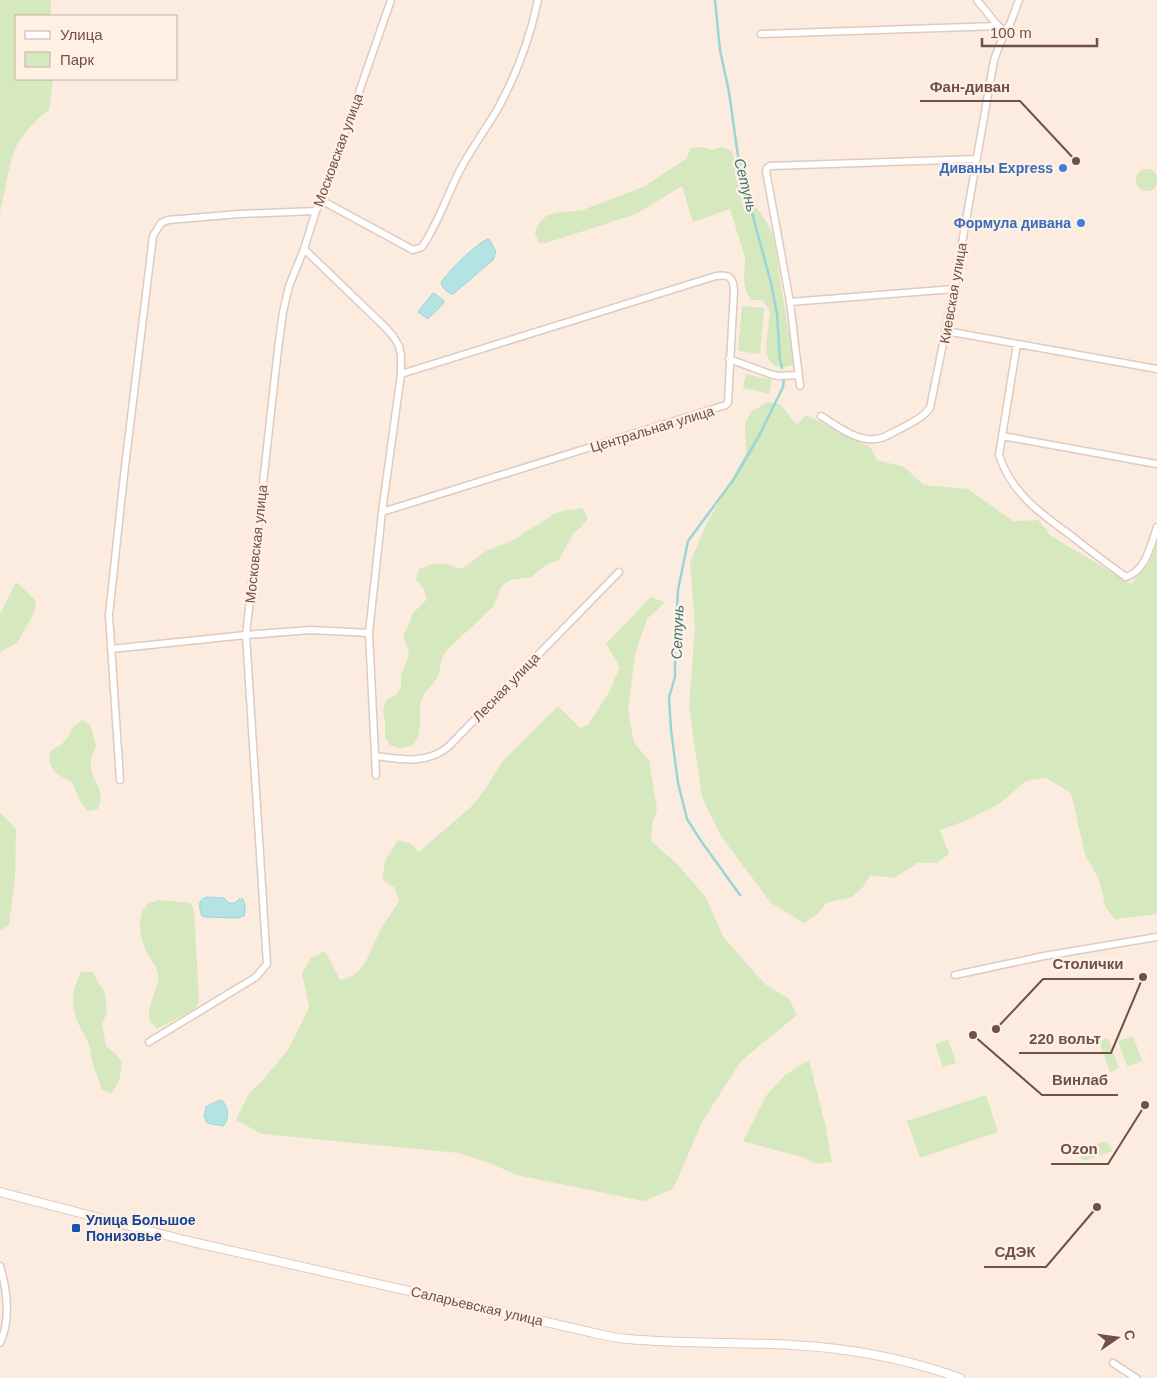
<svg xmlns="http://www.w3.org/2000/svg" width="1157" height="1378" viewBox="0 0 1157 1378" font-family="Arial,sans-serif">
<style>
.green{fill:#d5e8be}
.water{fill:#b4e3e3;stroke:#9bd5d5}
.lines{fill:none;stroke-linecap:round;stroke-linejoin:round}
.stream{stroke:#9bd5d5;stroke-width:2.5}
.minor-casing{stroke:#e1c9be;stroke-width:9}
.tertiary-casing{stroke:#e1c9be;stroke-width:10}
.minor{stroke:#fff;stroke-width:6}
.tertiary{stroke:#fff;stroke-width:8}
.shop-dot{fill:#3f7fe0;stroke:#fff0e4;stroke-width:2}
.transit-dot{fill:#1a4fb4;stroke:#fff0e4;stroke-width:2}
.labels{text-anchor:middle;dominant-baseline:central;stroke-width:5;stroke-linejoin:round;paint-order:stroke}
.street-label{font-size:14px;fill:#705048;stroke:#fff0e4}
.shop-label{font-size:14px;font-weight:bold;fill:#366cbe;stroke:#fff0e4;text-anchor:end}
.transit-label{font-size:14px;font-weight:bold;fill:#164399;stroke:#fff0e4;text-anchor:start}
.water-label{font-size:15px;font-style:italic;fill:#3c7676;stroke:#fff0e4}
.leader{fill:none;stroke:#705048;stroke-width:2}
.callout-dot{fill:#705048;stroke:#fff0e4;stroke-width:2}
.callout-label{font-size:15px;text-anchor:middle;font-weight:bold;fill:#705048;stroke:#fff0e4;stroke-width:5;stroke-linejoin:round;paint-order:stroke}
</style>
<rect width="100%" height="100%" fill="#fbecdf"/>
<path class="green" d="M 0,0 L 51,0 L 51,16 L 16,16 L 16,79 L 53,79 L 49,110 C 35,120 18,138 13,155 C 7,174 4,194 0,213 Z
M 702,147 L 712,150 L 722,147 L 732,151 L 740,182 L 753,199 L 757,208 L 769,226 L 773,236 L 794,365 C 790,365 783,368 779,367 C 756,361 772,326 769,310 C 768,307 764,303 762,300 L 751,300 L 746,291 L 744,279 L 745,257 L 730,209 L 693,222 L 682,186 L 636,214 L 546,243 L 539,243 L 535,233 C 536,230 538,224 540,222 C 550,209 569,213 583,210 L 645,186 L 686,159 L 691,148 Z
M1136 180a11 11 0 1 1 22 0a11 11 0 1 1-22 0Z
M 742,306 L 764,308 L 760,354 L 738,351 Z
M 746,374 L 772,380 L 769,394 L 743,388 Z
M 768,402 L 780,404 L 797,425 L 806,415 L 870,447 L 877,460 L 904,467 L 924,485 L 968,489 L 1013,521 L 1038,520 L 1051,536 L 1131,584 L 1149,563 L 1157,542 L 1157,914 L 1115,919 L 1106,908 L 1099,880 L 1085,854 L 1071,793 L 1046,778 L 1026,781 L 999,804 L 967,820 L 940,830 L 949,854 L 937,863 L 917,863 L 894,878 L 870,875 L 865,885 L 852,897 L 826,903 L 818,914 L 804,923 L 771,903 L 721,836 L 702,797 L 689,707 L 695,626 L 690,562 L 706,525 L 746,454 L 745,423 L 752,411 Z
M 582,508 L 588,518 L 581,527 L 573,534 L 559,560 C 547,564 540,568 532,577 L 510,580 L 501,587 L 497,598 L 492,608 L 450,647 L 443,655 L 438,677 L 424,694 L 420,705 L 420,726 L 418,737 L 412,746 L 400,748 L 390,745 L 385,737 L 385,721 L 383,711 L 386,700 L 396,695 L 401,686 L 401,675 L 409,655 L 403,634 L 409,625 L 412,614 L 427,599 L 424,589 L 416,580 L 419,569 C 435,562 444,562 460,569 L 469,564 L 486,551 L 516,539 L 525,532 L 544,521 L 553,514 L 562,511 Z
M 16,582 L 36,601 L 34,613 L 17,643 L 0,652 L 0,614 Z
M 651,597 L 665,602 L 647,619 L 635,654 L 628,710 L 634,743 L 649,760 L 657,809 L 652,825 L 651,841 L 677,864 L 705,896 L 724,938 L 765,984 L 789,999 L 797,1015 L 741,1061 L 702,1122 L 673,1189 L 643,1201 L 517,1175 L 489,1163 L 459,1153 L 262,1134 L 236,1120 L 249,1093 L 263,1080 L 288,1050 L 309,1007 L 302,973 L 311,958 L 325,951 L 340,980 C 365,977 370,950 380,931 C 386,920 393,911 399,901 L 395,888 L 382,880 L 385,861 L 398,840 L 411,844 L 419,852 L 472,806 L 485,790 L 502,762 L 558,706 L 580,728 L 588,725 L 609,692 L 620,667 L 606,644 Z
M 82,720 L 91,726 L 96,747 L 91,757 L 91,768 L 94,778 L 99,788 L 101,798 L 98,809 L 88,811 L 81,803 L 72,782 C 64,778 52,773 50,763 C 49,760 50,754 51,750 L 61,745 L 68,737 L 73,727 Z
M 0,812 L 16,829 L 15,878 L 9,925 L 0,930 Z
M 159,900 L 190,903 L 194,909 L 199,1003 L 193,1010 L 157,1029 C 155,1026 151,1023 150,1020 C 145,1005 160,990 158,975 C 157,967 154,965 150,958 C 141,945 134,916 148,904 C 151,902 156,901 159,900 Z
M 81,972 L 92,972 L 104,991 L 106,1002 L 107,1013 L 102,1023 L 106,1046 L 115,1053 L 122,1062 C 121,1075 119,1084 111,1094 L 101,1089 C 100,1081 96,1075 94,1067 C 91,1060 91,1052 89,1044 C 86,1038 83,1033 80,1027 C 70,1007 71,992 81,972 Z
M 1133,1036 L 1142,1061 L 1127,1066 L 1118,1041 Z
M 1108,1038 L 1119,1068 L 1110,1072 L 1099,1041 Z
M 948,1040 L 956,1063 L 943,1067 L 935,1044 Z
M 809,1060 L 825,1124 L 832,1162 L 817,1164 L 802,1157 L 743,1141 L 766,1096 L 785,1075 Z
M 986,1095 L 998,1132 L 920,1158 L 907,1121 Z
M 1106,1141 L 1113,1151 L 1083,1161 L 1078,1150 Z"/>
<path class="water" d="M 487,239 L 489,239 L 496,252 L 493,260 L 453,294 C 447,293 442,288 441,282 C 455,265 468,251 487,239 Z
M 434,293 L 444,301 L 444,303 L 428,319 L 418,312 L 432,294 Z
M 207,897 L 224,898 L 229,903 L 235,903 L 239,899 L 243,899 C 245,903 246,912 244,916 L 238,918 L 205,917 L 202,916 C 199,907 197,900 207,897 Z
M 221,1100 C 229,1106 230,1119 223,1126 L 207,1123 L 204,1116 L 206,1107 L 213,1103 Z"/>
<g class="lines">
<path class="stream" d="M 715,0 L 720,50 L 729,92 L 738,156 L 754,220 L 771,283 L 777,314 L 780,359 L 782,368
M 740,895 L 701,841 L 687,819 L 678,783 L 671,730 L 669,697 L 675,677 L 675,651 L 678,590 L 688,541 L 734,479 L 760,434 L 783,387 L 784,378"/>
<g class="minor-casing">
<path id="minor" d="M 977,0 L 998,26
M 761,34 L 998,26 L 1005,31
M 321,200 L 413,250 L 422,247 C 438,224 448,193 461,168 C 472,148 485,130 497,110 C 516,76 530,38 538,0
M 304,249 L 385,327 L 393,336 L 399,346 L 401,355 L 401,374 L 382,512 L 369,633 L 376,775
M 790,302 L 954,289
M 946,331 L 1157,369
M 1017,344 L 999,455 C 1011,493 1041,514 1073,537 C 1090,551 1108,564 1126,577 C 1146,571 1151,544 1157,527
M 729,359 L 770,374 L 778,376 L 799,375
M 800,386 L 790,302 L 766,171 L 767,168 L 770,166 L 977,159
M 821,416 C 839,427 859,444 881,438 C 888,436 895,431 902,428 C 914,421 921,419 930,408 L 954,289 L 994,60 L 1005,31 L 1010,24 L 1019,0
M 1002,436 L 1157,464
M 382,512 L 726,405 L 728,402 L 734,290 C 733,277 729,274 716,276 L 401,374
M 111,649 L 246,635 L 310,630 L 369,633
M 375,756 C 394,758 416,763 434,755 C 439,754 444,750 448,747 L 619,572
M 120,780 L 109,615 L 124,475 L 153,236 L 161,223 L 168,220 L 239,214 L 316,211
M 955,975 L 1044,956 L 1157,937
M 149,1042 L 256,977 L 267,964 L 246,635 L 278,349 L 283,312 L 289,286 L 304,249 L 316,211 L 342,141 L 391,0
M 0,1266 C 7,1289 11,1320 0,1343
M 1113,1363 L 1136,1378"/>
</g>
<g class="tertiary-casing">
<path id="tertiary" d="M 0,1192 L 188,1241 L 590,1332 C 602,1335 615,1338 628,1339 C 682,1344 737,1342 792,1345 C 849,1348 907,1359 960,1378"/>
</g>
<use href="#minor" class="minor"/>
<use href="#tertiary" class="tertiary"/>
</g>
<g class="shop-dot">
<circle cx="1063" cy="168" r="5"/>
<circle cx="1081" cy="223" r="5"/>
</g>
<rect class="transit-dot" x="71" y="1223" width="10" height="10" rx="2.5"/>
<g class="labels">
<g class="street-label">
<text transform="translate(338 150) rotate(-70)">Московская улица</text>
<text transform="translate(953 293) rotate(-80)">Киевская улица</text>
<text transform="translate(652 429) rotate(-17)">Центральная улица</text>
<text transform="translate(256 544) rotate(-84)">Московская улица</text>
<text transform="translate(506 687) rotate(-46)">Лесная улица</text>
<text transform="translate(477 1306) rotate(13)">Саларьевская улица</text>
</g>
<g class="shop-label">
<text x="1053" y="168">Диваны Express</text>
<text x="1071" y="223">Формула дивана</text>
</g>
<g class="transit-label">
<text x="86" y="1220">Улица Большое<tspan x="86" dy="16">Понизовье</tspan></text>
</g>
<g class="water-label">
<text transform="translate(746 185) rotate(76)">Сетунь</text>
<text transform="translate(677 632) rotate(-88)">Сетунь</text>
</g>
</g>
<path class="leader" d="M1076 161L1020 101H920M996 1029L1043 979H1134M1143 977L1111 1053H1019M973 1035L1042 1095H1118M1145 1105L1108 1164H1051M1097 1207L1046 1267H984"/>
<g class="callout-dot">
<circle cx="1076" cy="161" r="5"/>
<circle cx="996" cy="1029" r="5"/>
<circle cx="1143" cy="977" r="5"/>
<circle cx="973" cy="1035" r="5"/>
<circle cx="1145" cy="1105" r="5"/>
<circle cx="1097" cy="1207" r="5"/>
</g>
<g class="callout-label">
<text x="970" y="92">Фан-диван</text>
<text x="1088" y="969">Столички</text>
<text x="1065" y="1044">220 вольт</text>
<text x="1080" y="1085">Винлаб</text>
<text x="1079" y="1154">Ozon</text>
<text x="1015" y="1257">СДЭК</text>
</g>
<rect x="15" y="15" width="162" height="65" fill="#fff0e4" stroke="#c6b0a6"/>
<rect x="25" y="31" width="25" height="8" fill="#ffffff" stroke="#c6b0a6"/>
<text x="60" y="40" font-size="15" fill="#705048">Улица</text>
<rect x="25" y="52" width="25" height="15" fill="#d5e8be" stroke="#c6b0a6"/>
<text x="60" y="65" font-size="15" fill="#705048">Парк</text>
<g transform="translate(1117 1338) rotate(77)" stroke="#fff0e4" stroke-width="4" paint-order="stroke">
<path d="M0-4L9 19L0 12L-9 19Z" fill="#705048"/>
<text y="-8" font-size="14" font-weight="bold" text-anchor="middle" fill="#705048">С</text>
</g>
<path d="M982 38v8h115v-8" fill="none" stroke="#705048" stroke-width="2.5"/>
<text x="990" y="38" font-size="15" fill="#705048" stroke="#fff0e4" stroke-width="4" paint-order="stroke">100 m</text>
</svg>
